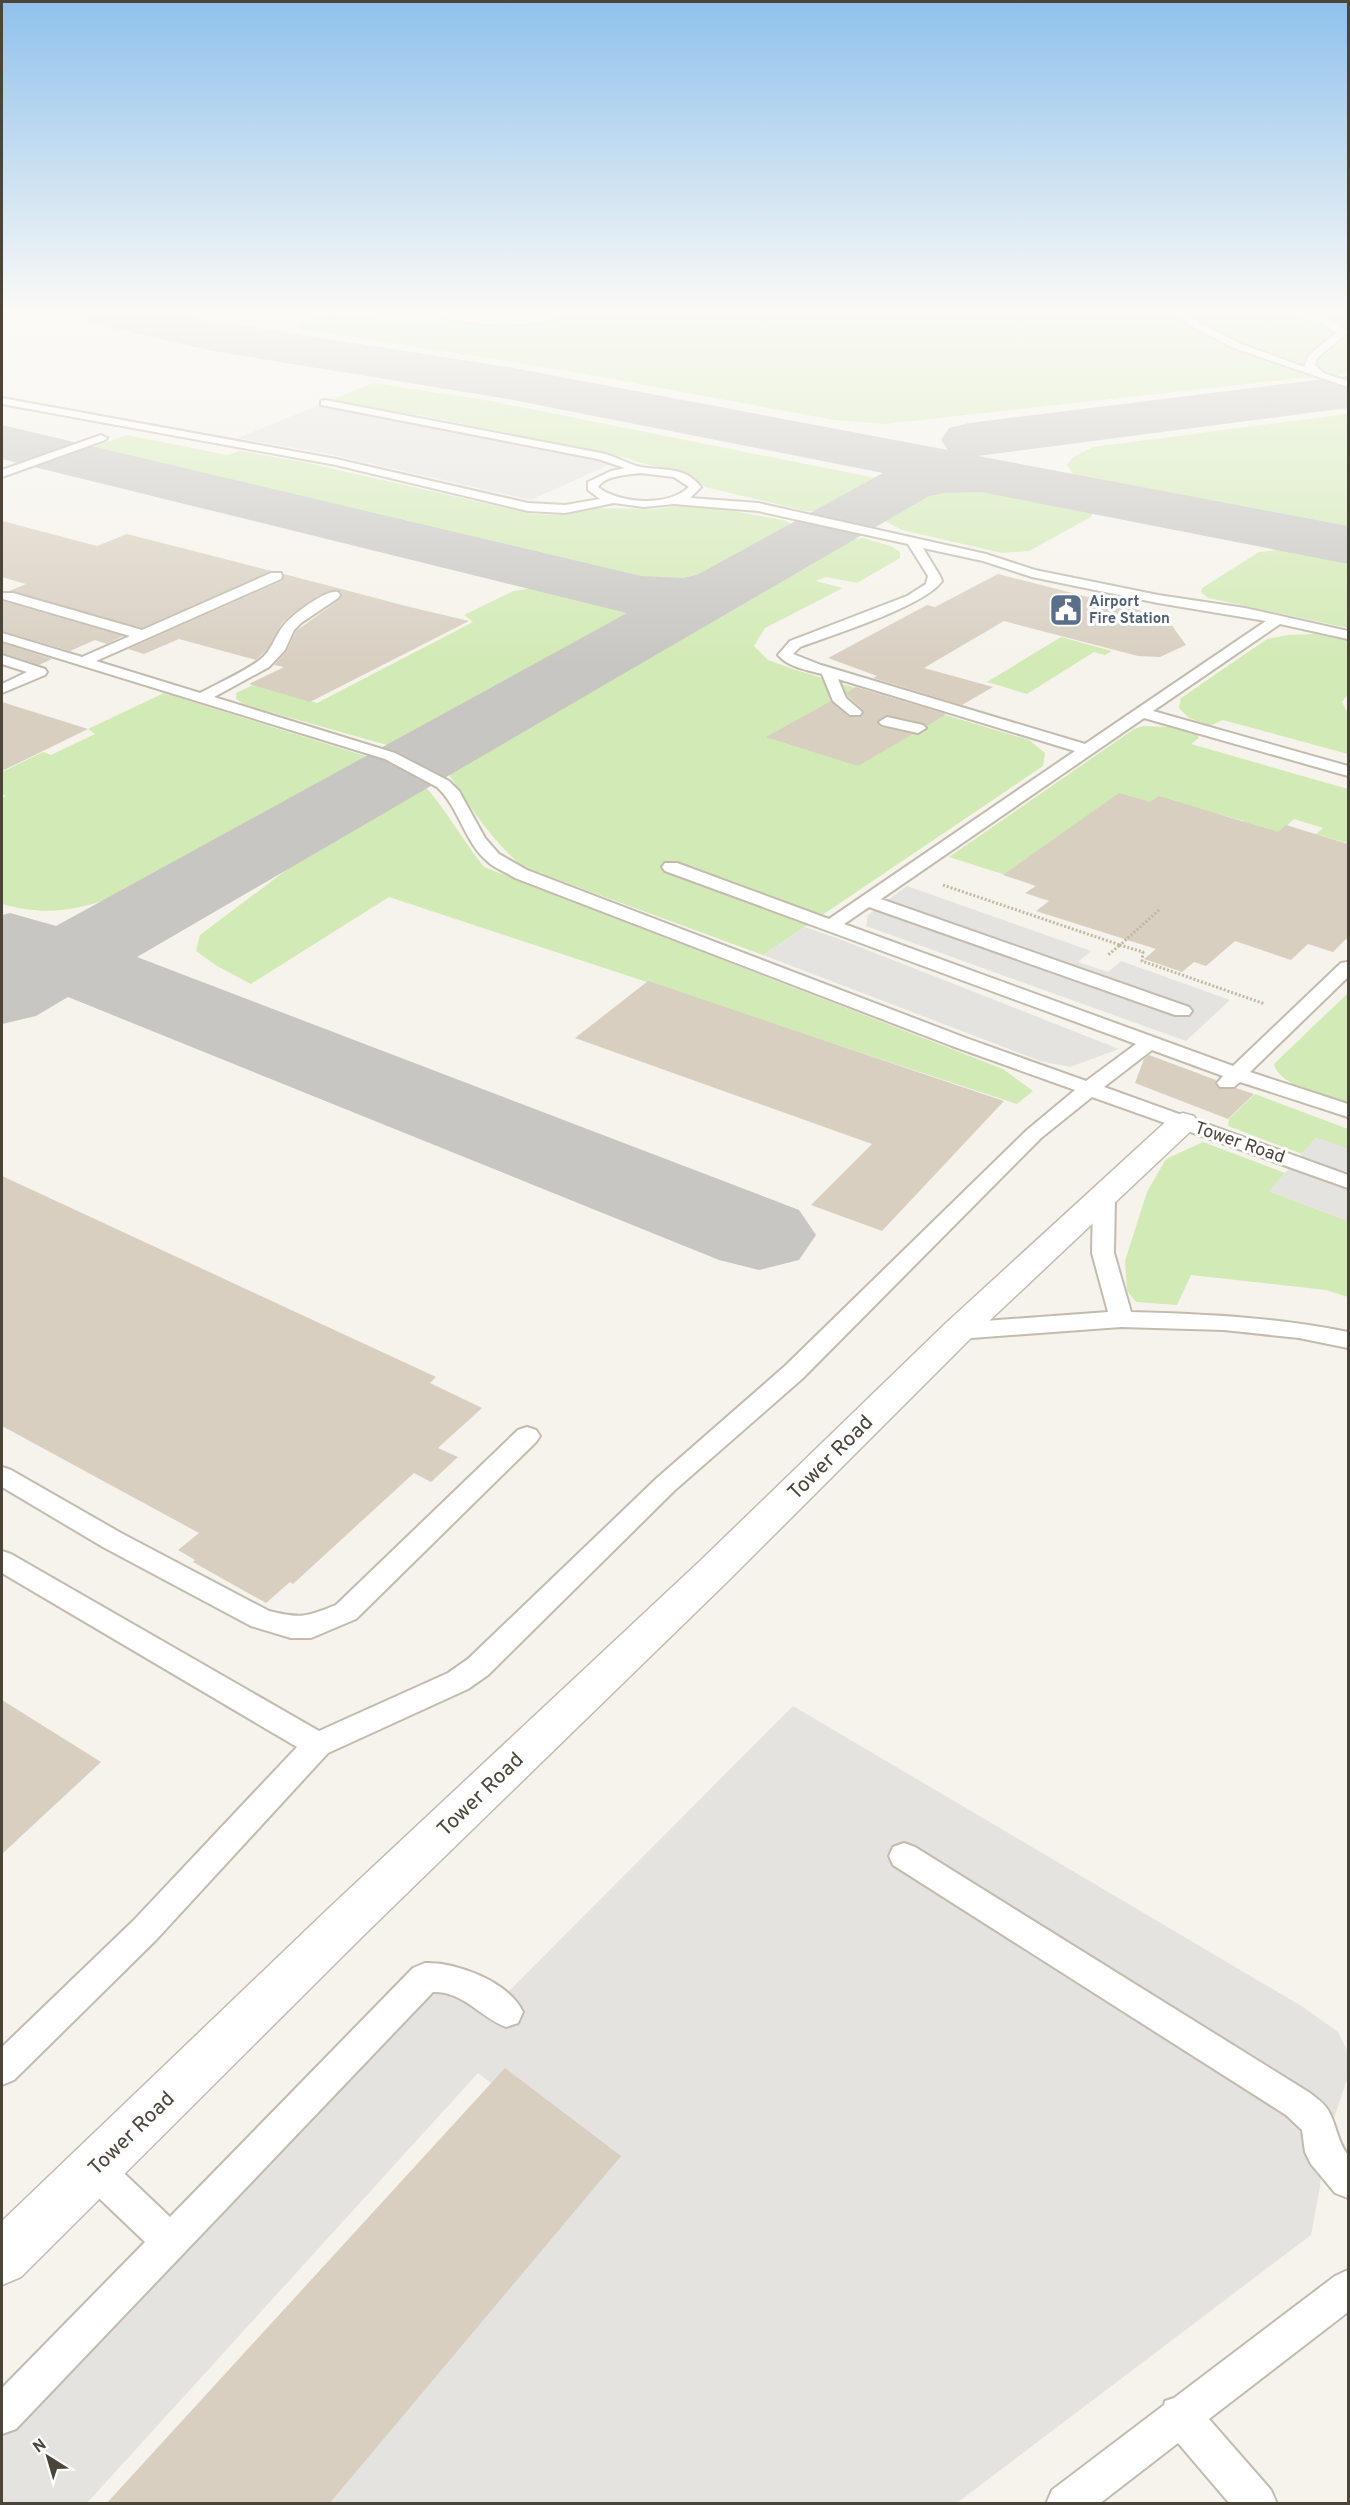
<svg xmlns="http://www.w3.org/2000/svg" width="1350" height="2505" font-family="Overpass,sans-serif">
<style>
.green{fill:#d2eab5}
.parking{fill:#e5e3e0}
.lines{fill:none;stroke-linecap:round;stroke-linejoin:round}
.taxiway{fill:#c8c6c3;fill-rule:evenodd}
.building{fill:#d8cfc1}
.service-casing{stroke:#c2bbae;stroke-width:4}
.minor-casing{stroke:#c2bbae;stroke-width:3}
.path{stroke:#c4b79f;stroke-width:3;stroke-dasharray:2 2;stroke-linecap:butt}
.service{fill:#fff;fill-rule:evenodd}
.minor{fill:#fff;fill-rule:evenodd}
.labels{text-anchor:middle;stroke-width:6;stroke-linejoin:round;paint-order:stroke}
.far-service-label{font-size:15px;font-weight:bold;fill:#4e5e75;stroke:#fff;text-anchor:start}
.street-label{font-size:18px;fill:#4b4439;stroke:#fff}
.near-street-label{font-size:21px;fill:#4b4439;stroke:#fff}
</style>
<rect width="100%" height="100%" fill="#f6f3ec"/>
<path class="green" d="M329,313L431,326L475,313H1348V373L885,424L834,420L569,371L301,329L300,325L305,320Z
M373,383L485,400L881,479L819,511H806L705,487C684,464 654,470 627,458L424,416L329,401Z
M1348,414V530L1099,483L1074,475L1067,465L1073,457L1093,447Z
M127,435L227,455L240,451L303,462L532,514L553,515L594,508L657,509L693,504L784,520L793,525L682,585L667,586L93,452L96,446Z
M960,484L1074,506L1092,512L1091,517L1029,551L1002,553L902,530L881,519L886,513L938,487Z
M863,538L891,546L900,552V558L857,583L826,577L816,581L843,588L765,628L754,646L768,660L796,670L1029,740L1045,753L1043,766L763,955L523,867C490,839 469,805 446,770L844,541Z
M1278,550L1299,551L1348,561V628L1208,598L1201,592L1202,588L1259,552Z
M534,588L616,603L627,613L613,625L394,747L245,705L236,699V693L253,685L317,703L473,622L464,615L513,591Z
M1314,634L1348,640V694L1342,702L1348,714V754L1223,720L1210,726L1189,718L1179,708L1181,698L1267,639L1288,635Z
M1061,637L1112,651L1105,655L1094,652L1027,694L987,682Z
M164,693L372,758L124,893C80,910 48,917 2,904V798L6,796L2,794V772L43,752L51,755L95,734L88,729Z
M1143,726L1168,727L1197,735L1199,738L1191,744L1348,789V851L1341,849L1347,843L1316,834L1323,828L1294,819L1231,875L1244,821L1218,814L1210,821L1012,877L949,857L1134,729Z
M421,782C445,807 462,840 484,867L1003,1069L1033,1091L1017,1104L389,897L251,984L217,966L196,951L200,935L309,853Z
M1348,993V1104C1329,1097 1278,1086 1274,1064Z
M1255,1094L1348,1129V1149L1316,1138L1302,1154L1228,1126L1229,1119Z
M1203,1142L1285,1173L1269,1191L1348,1221V1297L1326,1290L1191,1275L1177,1305L1136,1302L1127,1291L1125,1261L1147,1192L1166,1159Z"/>
<path class="parking" d="M365,313H475L431,326L354,316Z
M320,405L413,421L611,464L531,500L329,454L237,438Z
M907,886L1091,951L1078,962L1108,972L1121,961L1230,1000L1186,1041L866,926L868,915Z
M805,927L842,940L1119,1049L1070,1067L1040,1061L763,955Z
M1316,1138L1348,1149V1221L1269,1191Z
M793,1706L1303,2007L1338,2032L1348,2052V2076L1323,2152L1320,2187L1311,2235L957,2503H292L588,2159L478,2073L87,2503H2V2431L435,1984L489,2011Z"/>
<g class="lines">
<path class="taxiway" d="M83,313H175L213,321L508,367L948,450L941,440L949,428L969,423L1348,376V408L978,456L1348,526V564L981,492L944,493L929,496L137,957L799,1210L816,1235L799,1260L759,1270L719,1260L68,997L36,1016L2,1024V915L10,913L56,926L627,613L2,459V425L641,576L683,578L697,575L883,473L508,399L213,351L90,323Z"/>
</g>
<path class="building" d="M2,521L97,546L127,534L272,571L142,628L9,591L26,584L2,577Z
M284,574L410,607L469,621L310,702L249,684L284,667L274,665L287,651L296,631L339,600L342,594L338,590L317,596L293,613L282,623L268,648L256,660L179,639L144,654L128,649L282,581Z
M998,574L1158,615L1153,618L1170,623L1186,645L1160,657L1138,656L1004,621L924,668L993,687L962,705L873,678L877,676L828,658L927,605L935,607Z
M2,600V601L123,636L107,644L95,640L70,651L2,631Z
M2,643L52,659L39,665L2,653Z
M856,687L946,714L927,726L923,723L886,715L877,722L880,727L913,734L858,766L766,737L831,701L849,717L862,716L863,710L846,693Z
M2,702L88,729L2,771Z
M1119,793L1150,802L1159,796L1278,832L1286,825L1348,844V937L1333,952L1308,944L1291,960L1235,941L1206,966L1194,962L1182,972L1144,959L1156,949L1036,911L1049,901L1025,893L1036,886L1003,875Z
M648,981L1004,1101L882,1231L811,1205L872,1144L575,1038Z
M1149,1055L1216,1080L1215,1084L1220,1089L1236,1088L1254,1094L1228,1119L1135,1083L1144,1059Z
M2,1176L436,1377L430,1383L482,1408L438,1448L458,1457L431,1482L414,1473L293,1584L290,1582L266,1603L193,1562L195,1560L178,1550L199,1533L2,1426Z
M2,1700L101,1762L2,1854Z
M505,2068L621,2156L329,2504H106Z"/>
<g class="lines">
<defs>
<path id="service" d="M438,313L518,319L568,313C545,329 461,328 438,313Z
M1175,313H1186L1200,323L1241,344L1307,368L1305,365L1309,355L1336,333L1320,322L1281,313C1305,313 1330,313 1347,333L1317,358L1315,365L1323,373L1348,381V387L1234,348L1193,327Z
M2,398L336,459L528,503L565,505L600,499L588,490V482L611,471L625,468L598,459L321,405V401L325,400L601,453C615,456 627,464 641,467C664,471 685,466 701,487L690,498L758,503L986,554L1035,570L1158,595L1245,608L1348,631V639L1280,624L1153,711L1348,766V776L1144,718L881,899L1189,1007L1192,1011L1189,1015H1175L869,907L844,924L1233,1066L1341,963L1348,962V977L1250,1072L1348,1104V1117L1240,1082L1234,1087H1220L1217,1083L1223,1076L1152,1050L1104,1087L1348,1175V1188L1092,1097L1041,1138L803,1378L675,1490L488,1675L468,1689L328,1753L156,1940L14,2080L2,2085V2047L134,1920L297,1747L2,1573V1551L11,1554L319,1731L448,1673L468,1659L657,1478L785,1366L1027,1130L1075,1090L952,1046L515,878C506,872 494,868 487,861C464,841 459,807 437,787L385,759L2,641V633L82,657L130,636L3,599L2,596L3,593H13L142,630L271,573H281L282,576L281,579L96,661L200,693C219,683 239,674 257,662C272,652 274,637 284,625C292,615 326,589 338,592L340,595L338,598L301,623L294,630L285,650L269,667L214,697L395,753L449,781L459,791L485,838L499,854L527,870L966,1038L1086,1081L1136,1044L665,871L662,867L665,863H677L829,919L1075,751L838,679L846,698L862,712L860,715H850L833,701L822,674C807,670 788,667 778,655L790,641L907,596L926,584L928,576L908,544L758,511L674,504L644,507L614,503L565,513L528,511L336,465L2,404ZM640,473L674,477L689,487C669,507 619,504 598,487C606,475 627,475 640,473ZM923,548L983,561L1032,577L1158,603L1266,621L1085,744L821,665L793,654L800,647C832,635 925,606 942,581L940,576Z
M101,435L107,438L105,440L2,477V470Z
M2,655L45,669L47,672L45,675L2,693V684L27,672L2,664Z
M887,717L923,725L926,728L918,733L882,725L879,722Z
M1104,1191L1112,1193L1115,1198L1114,1253L1131,1312C1204,1314 1276,1317 1348,1332V1348L1299,1338L1224,1330L1121,1327L958,1339L950,1336L946,1331L950,1326L958,1323L1108,1312L1092,1253L1093,1198L1096,1193Z
M527,1427L536,1430L540,1436L536,1442L356,1619L311,1638H291L251,1626L103,1547L2,1487V1467L11,1470L121,1533L269,1611C301,1619 306,1617 336,1605L518,1430Z
M904,1843L915,1847L1310,2093C1316,2098 1324,2103 1328,2110C1337,2125 1337,2142 1348,2155V2198L1335,2193L1311,2164L1305,2152L1302,2130L1286,2115L893,1865L889,1856L893,1847Z
M425,1963C457,1962 509,1982 523,2012L518,2023L506,2027C480,2017 463,1991 433,1992L16,2429L2,2434V2388L145,2242L81,2181L76,2169L81,2157L94,2152L107,2157L170,2217L413,1968Z
M1348,2270V2312L1209,2419L1271,2490L1277,2504H1230L1178,2443L1099,2504H1046L1052,2490L1164,2405L1165,2401L1174,2398L1335,2276Z"/>
<path id="minor" d="M1183,1113L1194,1116L1198,1122L1194,1128L970,1339L729,1580L364,1935L21,2277L2,2285V2221L330,1907L701,1560L946,1323L1172,1116Z"/>
</defs>
<use href="#service" class="service-casing"/>
<use href="#minor" class="minor-casing"/>
<path class="path" d="M943,885L1120,945L1108,955
M1159,910L1120,945L1143,952L1142,961L1265,1004"/>
<use href="#service" class="service"/>
<use href="#minor" class="minor"/>
</g>
<linearGradient id="sky" x2="0" y2="1"><stop stop-color="#8fc1ec"/><stop offset="0.47" stop-color="#fbfaf6"/><stop offset="1" stop-color="#fbfaf6" stop-opacity="0"/></linearGradient>
<rect width="1350" height="664" fill="url(#sky)"/>
<defs>
<symbol id="civic-square" viewBox="-11 -11 22 22"><rect x="-9" y="-9" width="18" height="18" rx="4" fill="#5c6f8a" stroke="#fff"/><path d="M-.6-6.5H3V-4.5H.6V-3L4-1V1h2V6H-6V1h2V-1L-.6-3ZM-1.2 2.5V6h2.4V2.5Z" fill="#fff"/></symbol>
</defs>
<g fill-rule="evenodd">
<use href="#civic-square" x="1047" y="591" width="38" height="38"/>
</g>
<g class="labels">
<g class="far-service-label">
<text x="1089" y="606">Airport<tspan x="1089" dy="17">Fire Station</tspan></text>
</g>
<g class="street-label">
<text transform="translate(1240 1142) rotate(19)" y="6">Tower Road</text>
</g>
<g class="near-street-label">
<text transform="translate(830 1457) rotate(-45)" y="7">Tower Road</text>
<text transform="translate(480 1794) rotate(-44)" y="7">Tower Road</text>
<text transform="translate(131 2133) rotate(-44)" y="7">Tower Road</text>
</g>
</g>
<rect width="1350" height="2505" fill="none" stroke="#4b4439" stroke-width="6"/>
<g transform="translate(48 2457) rotate(323)" stroke="#ffffff" stroke-width="4.5" paint-order="stroke">
<path d="M0-4.5L10 22L0 15L-10 22Z" fill="#4b4439"/>
<text y="-9" font-size="16" font-weight="bold" text-anchor="middle" fill="#4b4439">N</text>
</g>
</svg>
